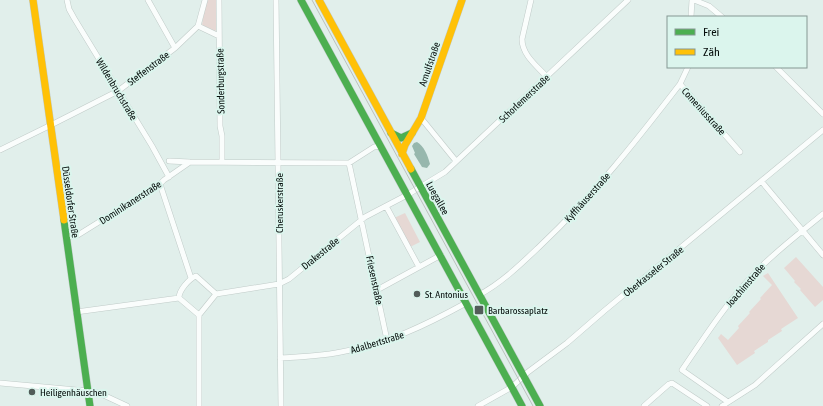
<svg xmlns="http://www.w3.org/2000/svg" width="823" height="406" font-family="'Asap Condensed',sans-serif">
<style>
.green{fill:#e6d8d4}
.water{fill:#97b7ad}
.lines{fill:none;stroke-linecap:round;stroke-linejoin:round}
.street-casing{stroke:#c0cbc8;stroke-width:6}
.fast-casing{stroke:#c0cbc8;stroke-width:8}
.slow-casing{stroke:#c0cbc8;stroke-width:8}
.street{stroke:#fafdfc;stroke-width:5}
.fast{stroke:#4caf50;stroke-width:7}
.slow{stroke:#ffc107;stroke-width:7}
.tram{stroke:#bcbfbe;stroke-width:1}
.poi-dot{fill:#525c59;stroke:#dbf5ed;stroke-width:1.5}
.labels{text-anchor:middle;stroke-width:4;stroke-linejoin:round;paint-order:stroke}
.street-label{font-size:10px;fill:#050d0b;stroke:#dbf5ed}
.poi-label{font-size:10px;fill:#050d0b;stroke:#dbf5ed;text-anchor:start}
</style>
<rect width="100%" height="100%" fill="#e1efeb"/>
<path class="green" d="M206,0H216V30L215,31L202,25Z
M405,213L420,242L410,247L394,218Z
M796,257L823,287V300L815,307L800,290L801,289L794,282L795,281L784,268Z
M768,273L798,318L781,329L782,331L768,340V342L754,351L755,353L737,365L718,338L721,334L728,340L739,328L738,326L750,313L749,312L761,299L760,298L772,285L763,276Z"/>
<path class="water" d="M417,142C424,146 428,156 430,164L427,168L422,167L414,154L415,153L412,146L414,143Z"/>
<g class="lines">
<defs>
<path id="street" d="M67,0L69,9L74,18L152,146L169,177
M148,0L175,48
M219,0L220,126L222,136V162
M276,0L281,406
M531,0L522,39C522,55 537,66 547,77
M694,0L709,6L722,17
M691,17L692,0
M198,26L205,0
M688,67L680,84L740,152
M776,67L823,114
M421,118L456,161
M0,150L51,125L118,91L175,48L198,26L219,36
M169,161L190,162
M349,163L387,340
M762,182L823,255
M160,184L191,278
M386,206L419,267
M66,237L78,235L160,184L164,180L190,162L349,163L374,147L381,146
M196,276L216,294L199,315L179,298C179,290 189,279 196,276Z
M377,290L441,255
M216,294L279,284L289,279L365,217L407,195L445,172L628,0
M479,295C503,282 522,263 541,245C593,196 636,141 680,84
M76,312L179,298
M199,315V406
M280,358C301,357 321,356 341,352C387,344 426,325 466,303
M0,383L88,391L99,393L127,406
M728,402L682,370C704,338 725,305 752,276C773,253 799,234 823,214
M478,406L512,387L528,372L567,343L604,311L823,130
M644,406L669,384L672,383L707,406
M722,406L755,385L823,324"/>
<path id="fast" d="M301,0L522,406
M391,133L401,138L412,133
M411,169L540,406
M64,220L90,406"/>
<path id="slow" d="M33,0L64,220
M319,0L411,169
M402,154L405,145L421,118L462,0"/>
</defs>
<use href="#street" class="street-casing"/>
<use href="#fast" class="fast-casing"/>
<use href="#slow" class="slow-casing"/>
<use href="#street" class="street"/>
<use href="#fast" class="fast"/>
<use href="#slow" class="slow"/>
<path class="tram" d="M312,0L533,406"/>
</g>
<g class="poi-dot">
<circle cx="417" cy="294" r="4"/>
<rect x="474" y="305" width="10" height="10" rx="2"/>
<circle cx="32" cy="392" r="4"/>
</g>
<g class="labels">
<g class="street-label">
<text transform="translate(429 64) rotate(-71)" y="4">Arnulfstraße</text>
<text transform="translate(148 68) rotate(-37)" y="4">Steffenstraße</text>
<text transform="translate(220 81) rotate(-91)" y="4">Sonderburgstraße</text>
<text transform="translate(117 89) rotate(59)" y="4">Wildenbruchstraße</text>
<text transform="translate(524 98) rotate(-43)" y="4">Schorlemerstraße</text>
<text transform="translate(704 111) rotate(48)" y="4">Comeniusstraße</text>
<text transform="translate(587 197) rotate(-48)" y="4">Kyffhäuserstraße</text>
<text transform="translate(438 198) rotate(61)" y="4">Luegallee</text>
<text transform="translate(71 202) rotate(82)" y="4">Düsseldorfer Straße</text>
<text transform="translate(130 202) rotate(-33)" y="4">Dominikanerstraße</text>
<text transform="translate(279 203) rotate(-90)" y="4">Cheruskerstraße</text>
<text transform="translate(320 253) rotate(-39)" y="4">Drakestraße</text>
<text transform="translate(653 271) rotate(-39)" y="4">Oberkasseler Straße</text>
<text transform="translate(375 280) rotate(78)" y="4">Friesenstraße</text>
<text transform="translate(745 285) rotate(-49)" y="4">Joachimstraße</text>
<text transform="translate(377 342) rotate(-17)" y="4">Adalbertstraße</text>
</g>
<g class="poi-label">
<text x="425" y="298">St. Antonius</text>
<text x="488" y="314">Barbarossaplatz</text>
<text x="40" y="396">Heiligenhäuschen</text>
</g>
</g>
<rect x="667" y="16" width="140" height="52" fill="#dbf5ed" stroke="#859893"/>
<rect x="675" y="29" width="20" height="6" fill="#4caf50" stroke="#859893"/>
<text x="703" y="36" font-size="12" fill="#050d0b">Frei</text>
<rect x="675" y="49" width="20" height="6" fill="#ffc107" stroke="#859893"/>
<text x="703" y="56" font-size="12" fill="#050d0b">Zäh</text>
</svg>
